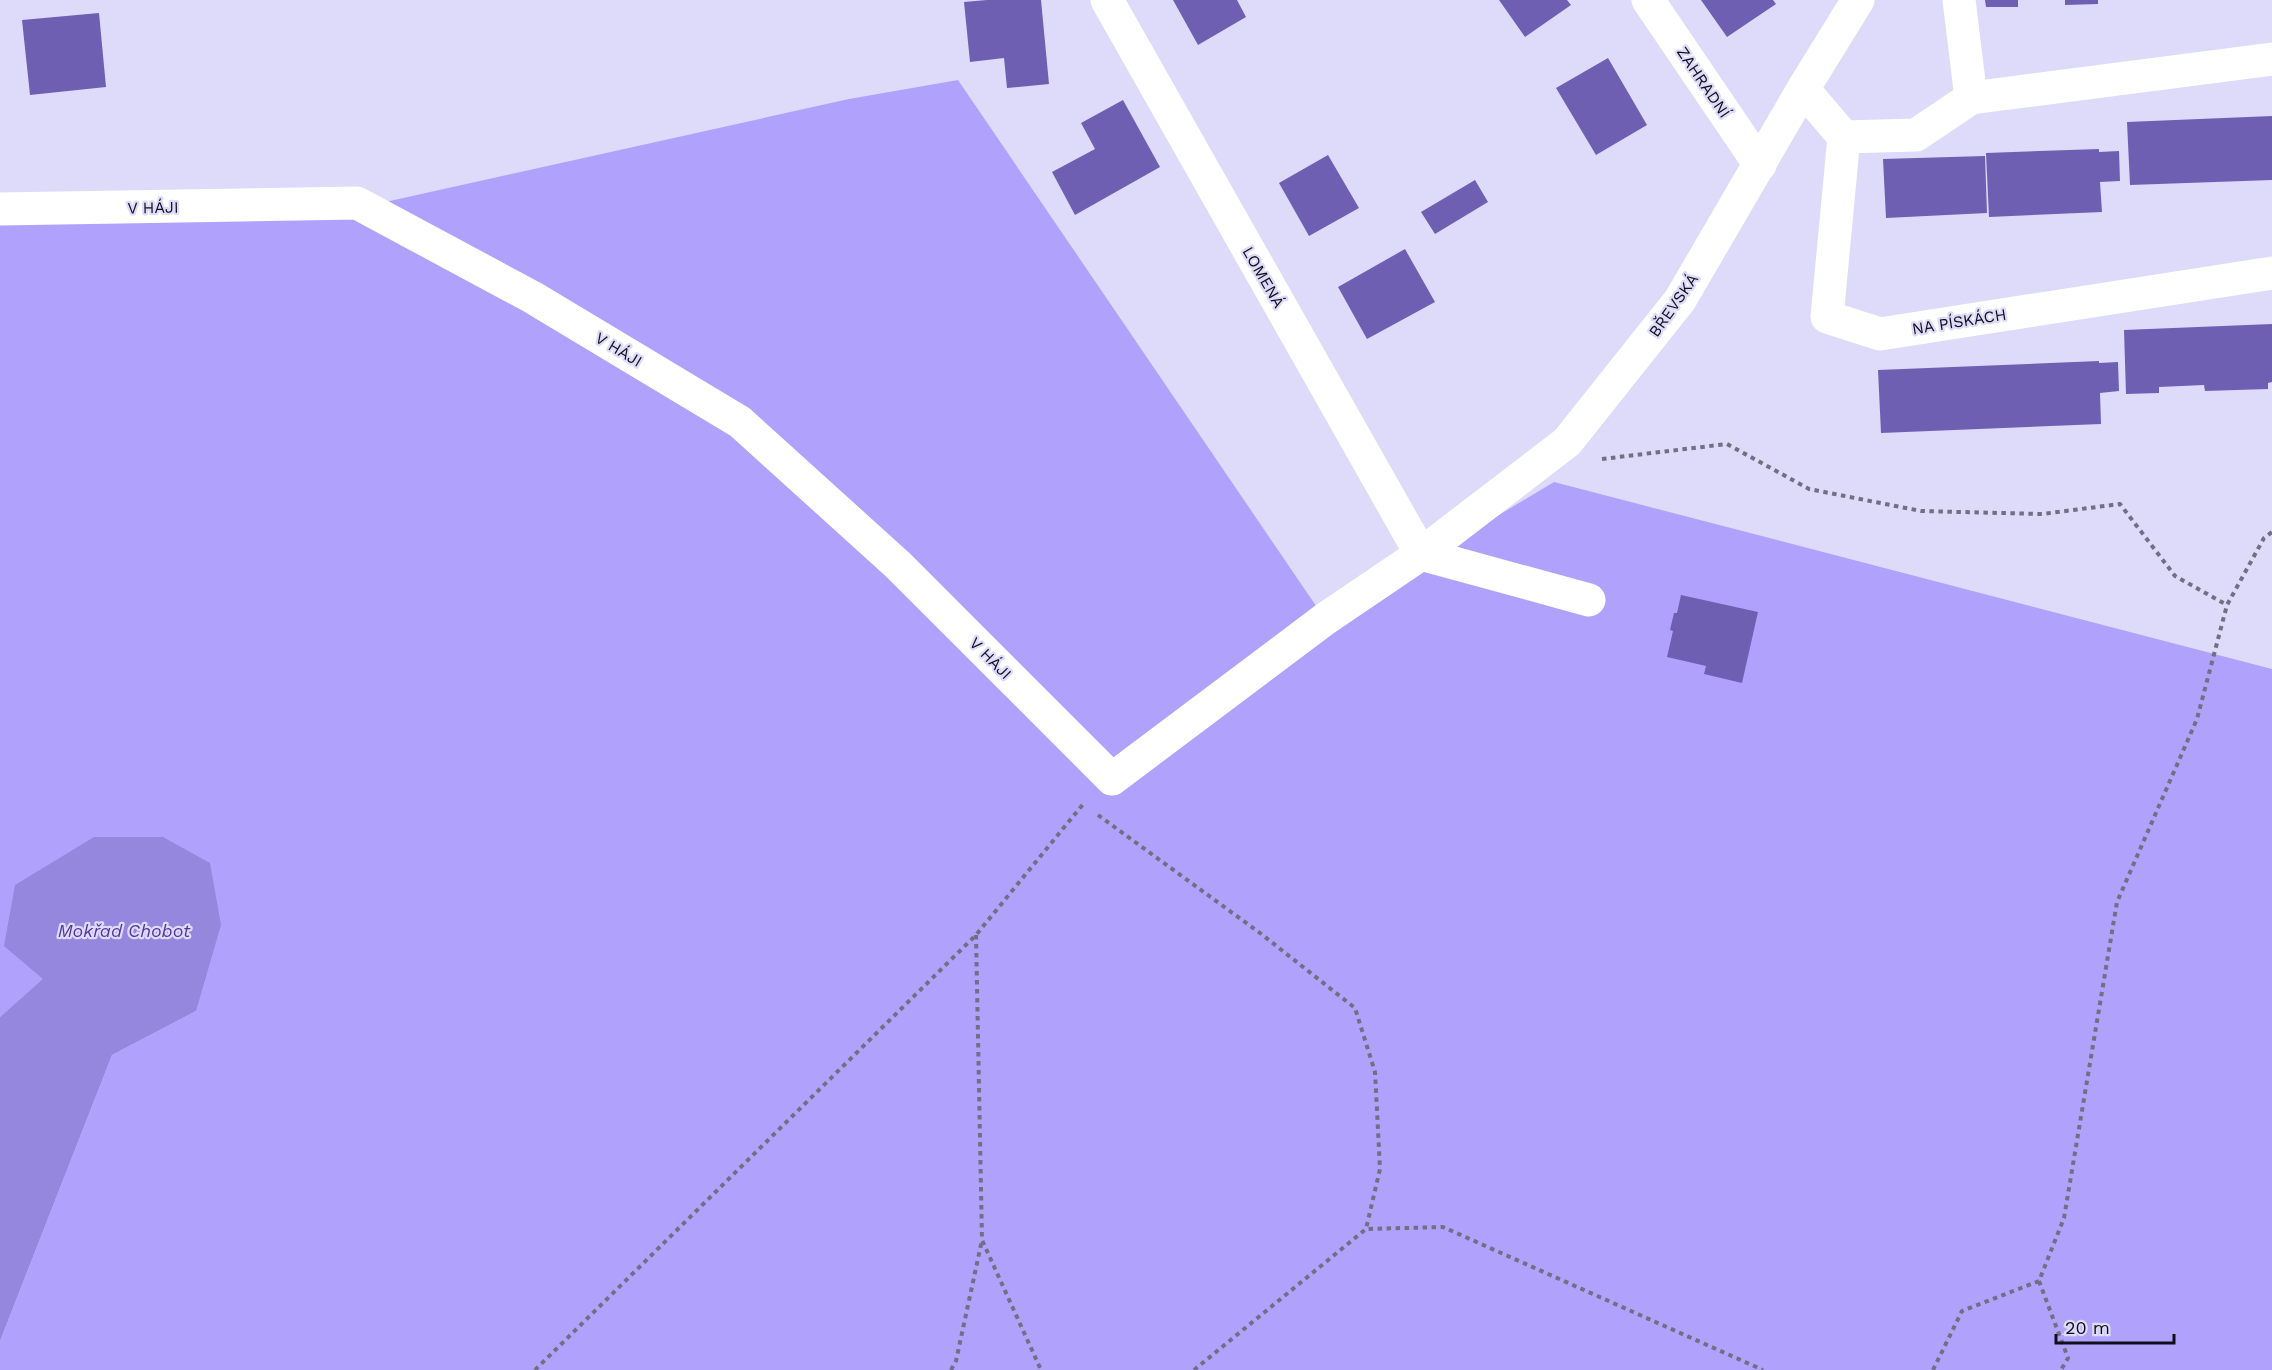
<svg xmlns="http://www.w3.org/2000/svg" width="2272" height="1370" font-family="'Work Sans',sans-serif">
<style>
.forest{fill:#b0a2fc}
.water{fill:#9586de}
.building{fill:#6f5fb3}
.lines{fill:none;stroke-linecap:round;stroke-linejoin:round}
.path{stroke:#716f83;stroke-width:4;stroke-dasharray:4.5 4.5;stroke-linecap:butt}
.minor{stroke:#fff;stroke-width:33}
.labels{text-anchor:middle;stroke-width:4.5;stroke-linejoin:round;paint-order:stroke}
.street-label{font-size:16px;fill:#100f19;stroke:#dedafa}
.water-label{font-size:18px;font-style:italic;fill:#51369d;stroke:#dedafa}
</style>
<rect width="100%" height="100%" fill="#dedafa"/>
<path class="forest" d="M958,80L1325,619L1554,482L2272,669V1370H0V1341L112,1055L196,1011L44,979L0,1017V215L354,209L849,99Z"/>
<path class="water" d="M94,837H163L210,863L221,925L196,1011L112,1055L0,1341V1017L43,979L4,946L15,885Z"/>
<path class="building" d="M987,0H1041L1049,84L1007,88L1004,58L970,62L964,2Z
M1173,0H1237L1246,17L1198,45Z
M1499,0H1567L1571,5L1525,37Z
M1701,0H1773L1776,4L1727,37Z
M1985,0H2018V7H1986Z
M2065,0H2098V4L2065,5Z
M99,13L106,87L30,95L22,20Z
M1608,58L1647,125L1596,155L1556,88Z
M1123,100L1160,167L1075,215L1052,172L1095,149L1081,123Z
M2272,116V180L2130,185L2127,122Z
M2099,149V152L2119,151L2120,181L2100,182L2102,212L1989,217L1986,153Z
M1328,155L1359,208L1309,236L1279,183Z
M1985,156L1987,213L1886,218L1883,159Z
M1475,180L1488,202L1435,234L1421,212Z
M1405,249L1435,302L1367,339L1338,287Z
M2272,324V382L2268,383V389L2205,391L2204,385L2159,387V393L2126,394L2124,330Z
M2099,361V363L2118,362L2119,391L2100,393L2101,424L1881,433L1878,370Z
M1681,595L1758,612L1742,683L1704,674L1706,666L1667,657L1673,631L1670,630L1674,613H1677Z"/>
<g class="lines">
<path class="path" d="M1602,459L1727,444L1809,489L1921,511L2042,514L2120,504L2175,576L2227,605
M1098,815L1260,933L1355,1008L1375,1072L1380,1169L1366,1229
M976,935L982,1240L1041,1370
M2039,1281L2068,1358L2061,1370
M535,1370L976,935L1084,803
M951,1370L956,1361L982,1240
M1194,1370L1366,1229L1443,1227L1763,1370
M1933,1370L1962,1311L2039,1281L2064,1218L2117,902L2197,719L2227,605L2264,538L2272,532"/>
<path class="minor" d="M1107,0L1421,554
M1648,0L1760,165
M1959,0L1971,98
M1803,89L1844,137L1916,135L1971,98L2272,59
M1844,137L1827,317L1880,334L2272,273
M0,209L357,203L532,297L740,422L898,565L1112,779L1325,619L1421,554L1567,442L1680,300L1803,89L1858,0
M1421,554L1589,600"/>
</g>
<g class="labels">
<g class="street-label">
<text transform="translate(1704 82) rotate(56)" y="6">ZAHRADNÍ</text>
<text transform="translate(153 207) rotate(-1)" y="6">V HÁJI</text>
<text transform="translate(1264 277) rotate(60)" y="6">LOMENÁ</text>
<text transform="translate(1673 305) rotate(-55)" y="6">BŘEVSKÁ</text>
<text transform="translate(1959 321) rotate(-9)" y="6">NA PÍSKÁCH</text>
<text transform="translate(619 349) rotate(31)" y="6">V HÁJI</text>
<text transform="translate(991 658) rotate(45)" y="6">V HÁJI</text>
</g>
<g class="water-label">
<text x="124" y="937">Mokřad Chobot</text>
</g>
</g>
<path d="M2056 1334v9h118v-9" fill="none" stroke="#100f19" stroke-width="3"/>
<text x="2065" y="1334" font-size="18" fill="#100f19" stroke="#dedafa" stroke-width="4.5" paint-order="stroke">20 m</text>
</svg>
